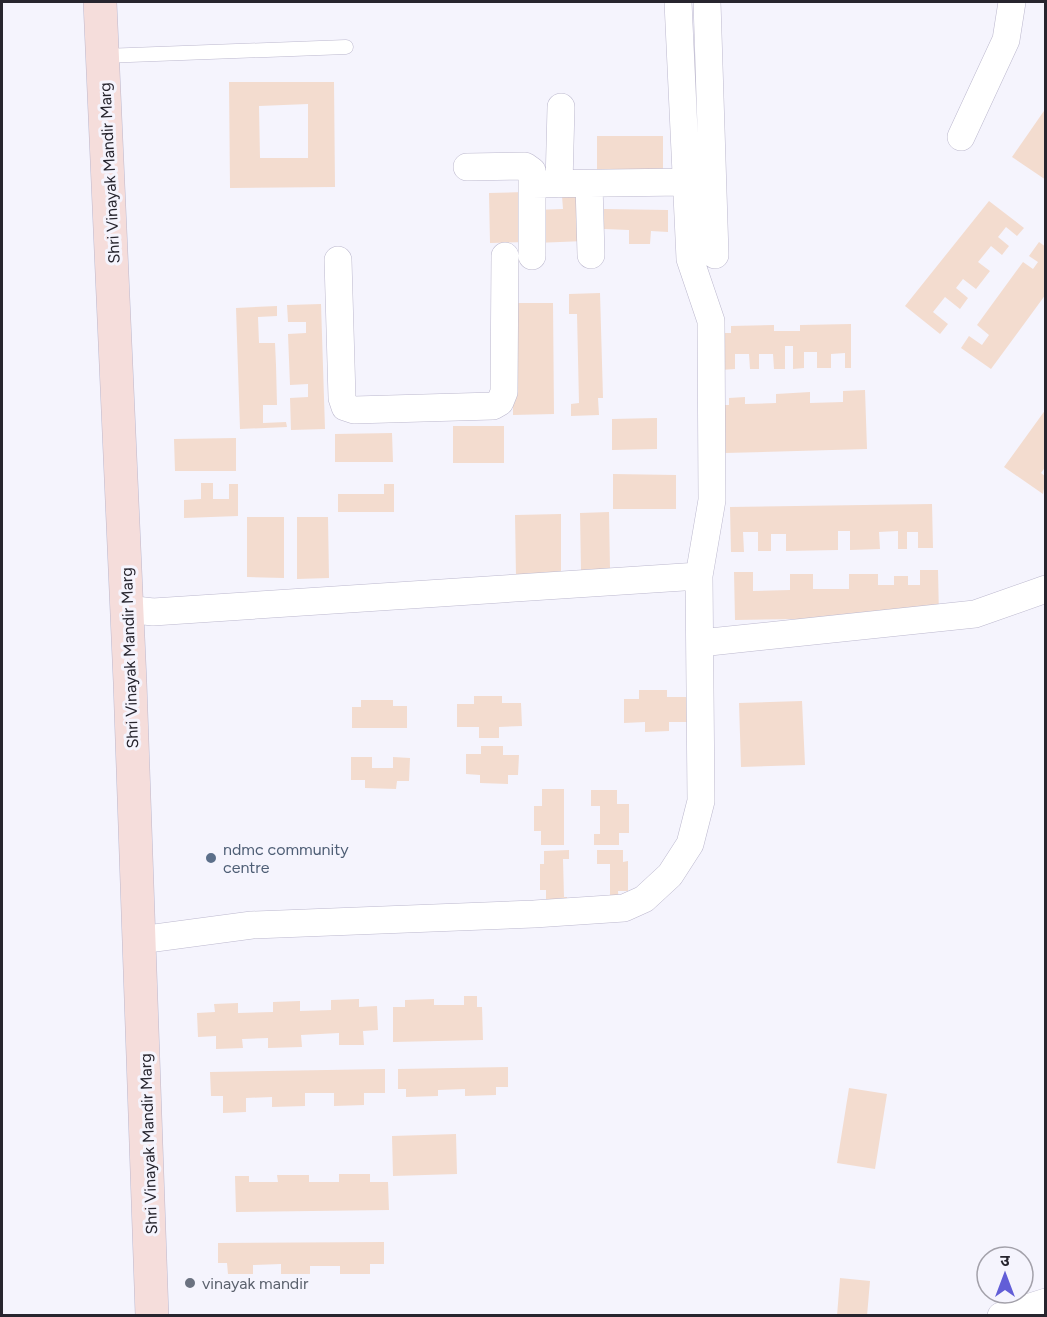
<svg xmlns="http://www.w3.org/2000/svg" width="1047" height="1317" font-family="Figtree,'Noto Sans Devanagari',sans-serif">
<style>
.building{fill:#f3dccf;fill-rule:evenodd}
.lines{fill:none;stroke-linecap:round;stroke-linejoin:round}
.lane-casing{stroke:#bcb8ce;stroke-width:15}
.street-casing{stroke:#bcb8ce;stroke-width:28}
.secondary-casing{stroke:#bcb8ce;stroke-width:34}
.lane{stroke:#fff;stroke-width:14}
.street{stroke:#fff;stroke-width:27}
.secondary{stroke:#f5dddb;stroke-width:33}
.service-dot{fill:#5c6f8a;stroke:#f5f4fd;stroke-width:2}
.worship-dot{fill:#6b7280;stroke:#f5f4fd;stroke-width:2}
.labels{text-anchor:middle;stroke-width:6;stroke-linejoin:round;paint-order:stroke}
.street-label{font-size:16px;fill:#27252e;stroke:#f5f4fd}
.service-label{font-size:16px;fill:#4e5e75;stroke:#f5f4fd;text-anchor:start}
.worship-label{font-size:16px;fill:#5b616d;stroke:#f5f4fd;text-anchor:start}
</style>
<rect width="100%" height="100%" fill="#f5f4fd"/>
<path class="building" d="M229,82H334L335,187L230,188ZM308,104V158H260L259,106Z
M1046,108V180L1012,157Z
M597,136H663V175L597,176Z
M525,192L526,242L490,243L489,193Z
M583,195L585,241L535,243L534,210L563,209L562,196Z
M989,201L1024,228L1017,236L1006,227L998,237L1009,246L1002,255L991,246L978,262L990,271L976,289L963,279L956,288L968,298L960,309L945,297L933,312L948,324L940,334L905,306Z
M604,209L668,210V232L651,231L650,244H629V230L604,229Z
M1039,242L1046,247V294L991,369L961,348L969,336L982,345L989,335L977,325L1023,262L1033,269L1038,262L1029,256Z
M600,293L603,398H598L599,415L571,416V404L579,403L577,314H569V294Z
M512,303H553L554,414L513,415Z
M321,304L325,429L291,430L290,398L308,397V384L290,385L288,334L306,333V322H288L287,305Z
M277,306V316L258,317L259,343H275L276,365L277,405H263V423L286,422L287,427L240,429L236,308Z
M851,324V368H845V353L831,354V368H817V352H804V368L793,369V346H785V369H774L773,354H759V369H750L749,354H735V369L720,370V333H731V326L774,325V331H800V325Z
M865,390L867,449L725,453L724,405H729V398L745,397V404L776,403V394L810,392V403L843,402V391Z
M1046,409V466L1041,473L1046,477L1043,494L1004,467Z
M657,418V449L612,450V419Z
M453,426H504V463H453Z
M392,433L393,462H335V434Z
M236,438V471H175L174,439Z
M613,474L676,475V509H613Z
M201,483H213V499H229V484H238V516L184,518V500L201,499Z
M384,484H394V512H338V494H384Z
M932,504L933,548H918V532H907V549H898V531L879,532L880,549L850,550V531H838V550L786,551V534H771V551H758V532H743L744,552H731L730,507Z
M609,512L610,569L581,570L580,513Z
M561,514V576L516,577L515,515Z
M247,517H284V578L247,577Z
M297,517H328L329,578L297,579Z
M920,570H938L939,617L735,620L734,572H753V591L790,590V574H813V589H849V574H878V585H894V576H908V585H920Z
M639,690H667V697H687V722H669V731L645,732V722L624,723V699H639Z
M474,696H502V703H521L522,726L499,727V738H479V727H457V704H474Z
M361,700H393V706H407V728H352V707H361Z
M802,701L805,765L741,767L739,703Z
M481,746H503V755H519L518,775H508V784L480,783V775L466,774V754H481Z
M351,757H372V768H393V757L410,758L409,781H397L396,789L365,788V780H351Z
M542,789H564V845H541V831H534V806H542Z
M591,790H617V804H629V833H619V845H594V834H600V806H591Z
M569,850V859H563L564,897H567V905H546V890H540V864H544V851Z
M597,850H623V862L628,861V891H618L619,906L610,898V864H597Z
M464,996H477V1007H482L483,1040L393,1042V1007H405V1000L434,999V1005H464Z
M359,999V1007L377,1006L378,1030L363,1031L364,1045H339V1033L301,1035L302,1047L268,1048V1038L242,1039L243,1048L216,1049V1036L198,1037L197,1013L215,1012L214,1004L238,1003V1013L273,1012V1002L300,1001V1011L331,1010V1000Z
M508,1067V1087H496V1095L465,1096V1089L438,1090V1096L406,1097V1089H398V1069Z
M385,1069V1093H364V1105L334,1106V1093H305V1106L272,1107V1097L246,1098V1112L223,1113V1096H211L210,1072Z
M849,1088L887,1094L875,1169L837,1163Z
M456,1134L457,1174L393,1176L392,1136Z
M339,1174H370V1182H388L389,1210L236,1212L235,1176H249V1182H278L277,1175H309V1182H339Z
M384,1242V1264H370V1274H340V1266H310V1274H281V1264L253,1265V1274H228L227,1263H218V1243Z
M840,1278L870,1281L867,1316H837Z"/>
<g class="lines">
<defs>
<path id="lane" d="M103,56L346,47"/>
<path id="street" d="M707,2L715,255
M961,137L1006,40L1012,2
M467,167L525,166L532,171V184L685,182
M532,184V256
M559,184L561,107
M589,184L591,255
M338,260L342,398L345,407L354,410L493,406L500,402L504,392L505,256
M127,609L153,612L699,576
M700,643L975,614L1046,589
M140,940L252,925L534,914L624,908L644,899L670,875L690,844L701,801L699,576L712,500L711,321L690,259L678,2
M1001,1316L1046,1302"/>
<path id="secondary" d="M100,2L130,682L152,1316"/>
</defs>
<use href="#lane" class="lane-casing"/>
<use href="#street" class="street-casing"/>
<use href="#secondary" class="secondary-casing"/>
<use href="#lane" class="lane"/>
<use href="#street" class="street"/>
<use href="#secondary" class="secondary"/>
</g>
<circle class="service-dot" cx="211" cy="858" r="6"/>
<circle class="worship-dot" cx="190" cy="1283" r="6"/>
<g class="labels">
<g class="street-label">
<text transform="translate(109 173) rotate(-93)" y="6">Shri Vinayak Mandir Marg</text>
<text transform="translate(129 658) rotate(-92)" y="6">Shri Vinayak Mandir Marg</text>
<text transform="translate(148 1144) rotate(-92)" y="6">Shri Vinayak Mandir Marg</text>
</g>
<g class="service-label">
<text x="223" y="855">ndmc community<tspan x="223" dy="18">centre</tspan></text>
</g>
<g class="worship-label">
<text x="202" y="1289">vinayak mandir</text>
</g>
</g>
<rect width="1047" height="1317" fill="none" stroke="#27252e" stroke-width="6"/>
<g transform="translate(1005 1275)"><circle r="28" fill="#f5f4fd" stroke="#a3a1aa" stroke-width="1.5"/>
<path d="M0-4.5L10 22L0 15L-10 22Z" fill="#625ed7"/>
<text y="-9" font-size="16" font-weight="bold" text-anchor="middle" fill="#27252e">उ</text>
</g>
</svg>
